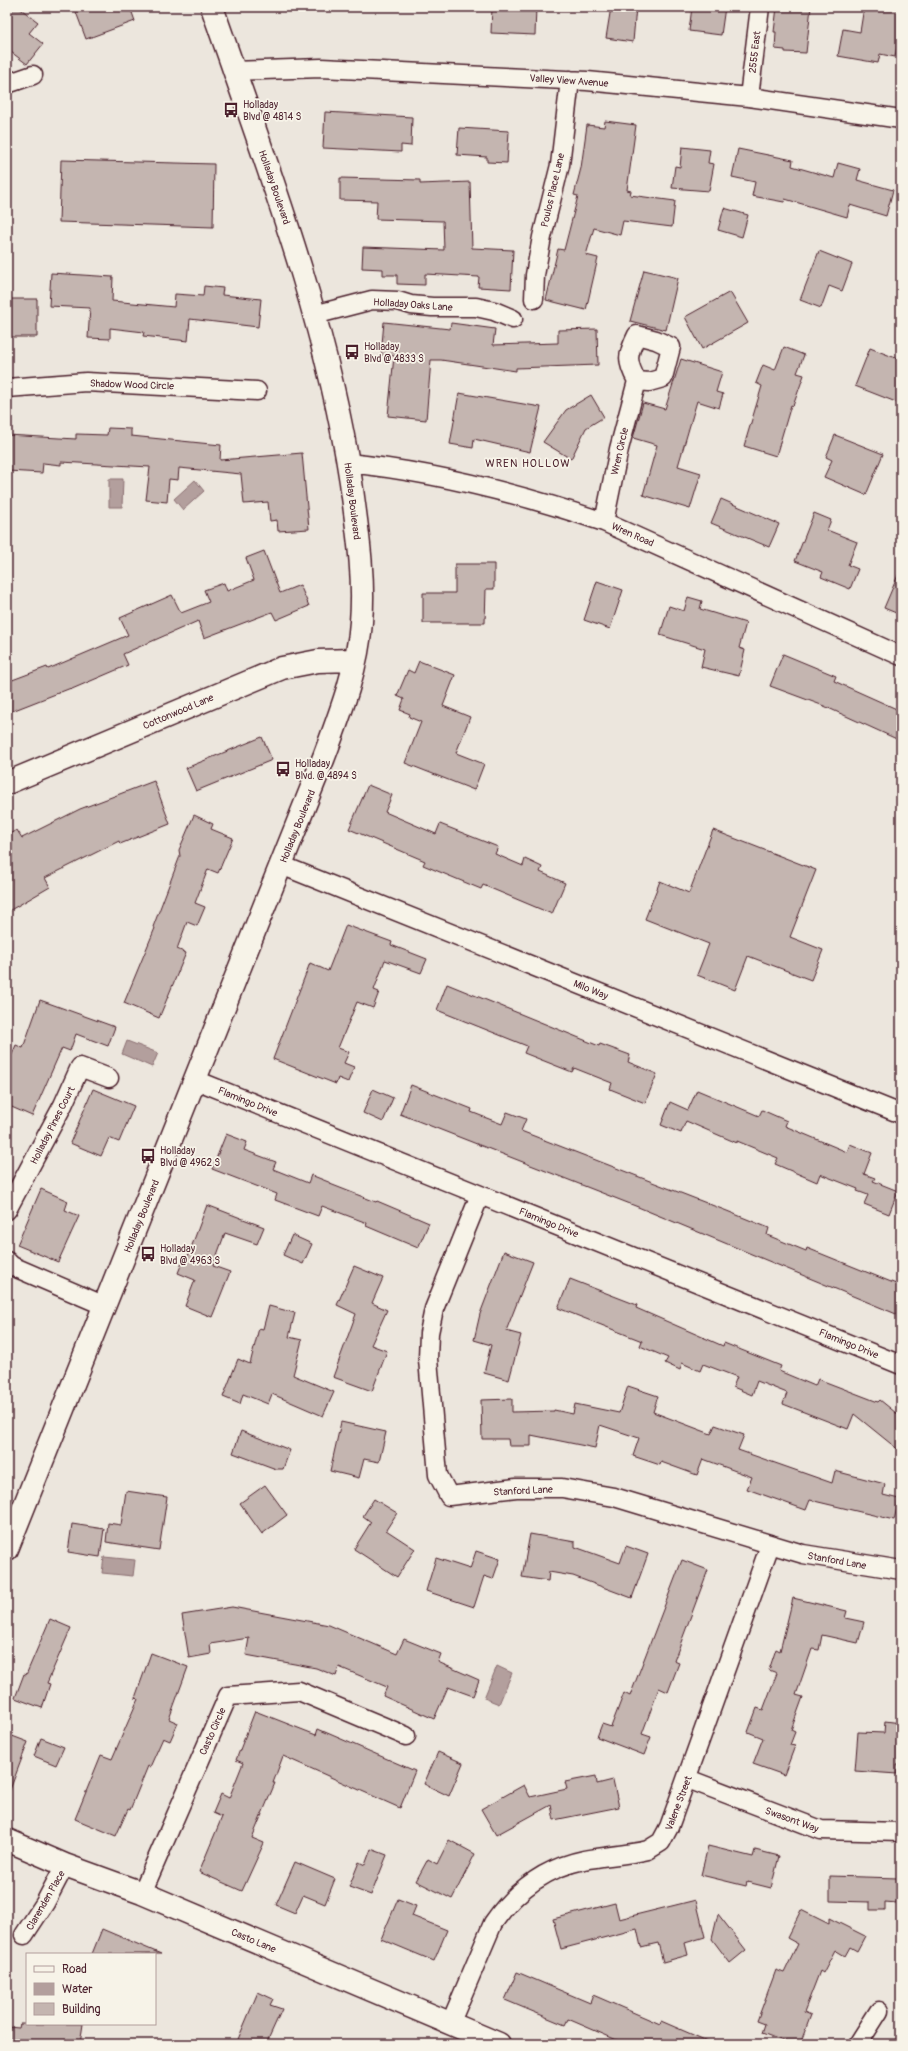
<svg xmlns="http://www.w3.org/2000/svg" width="908" height="2051" font-family="Pangolin,sans-serif">
<style>
.water{fill:#b39f9d;stroke:#896c6f}
.building{fill:#c4b5b0;stroke:#4a1f2b}
.lines{fill:none;stroke-linecap:round;stroke-linejoin:round}
.street-casing{stroke:#4a1f2b;stroke-width:21}
.secondary-casing{stroke:#4a1f2b;stroke-width:25}
.street{stroke:#f7f3e8;stroke-width:18}
.secondary{stroke:#f7f3e8;stroke-width:22}
.labels{text-anchor:middle;stroke-width:3.5;stroke-linejoin:round;paint-order:stroke}
.street-label{font-size:10px;fill:#4a1f2b;stroke:#f7f3e8}
.poi-label{font-size:10px;fill:#4a1f2b;stroke:#f7f3e8;text-anchor:start}
.neighbourhood-label{font-size:11px;letter-spacing:1px;fill:#4a1f2b;stroke:#f7f3e8}
</style>
<rect width="100%" height="100%" fill="#ece6dd"/>
<filter id="ink" filterUnits="userSpaceOnUse"><feTurbulence type="fractalNoise" baseFrequency=".025" numOctaves="2"/><feDisplacementMap in="SourceGraphic" scale="8" xChannelSelector="R" yChannelSelector="G"/><feConvolveMatrix kernelMatrix="1 2 1 2 8 2 1 2 1" color-interpolation-filters="sRGB"/></filter>
<g filter="url(#ink)">
<path class="water" d="M109,479H123L122,507H109Z
M195,480L204,491L183,510L174,499Z
M127,1041L158,1053L152,1067L122,1054Z
M104,1557L135,1560L133,1576L102,1573Z
M497,1666L512,1673L499,1704L484,1698Z"/>
<path class="building" d="M7,7H18L38,22L29,33L43,44L27,64L7,49Z
M89,7H130L135,21L86,39L76,12Z
M492,7H536L535,35L491,33Z
M611,7H636L633,42L606,38Z
M692,7H725L721,35L689,31Z
M777,7H811L806,53L785,52V50L775,49L776,32H774Z
M864,7H901V24L895,57L880,54L878,63L838,56L843,29L860,32Z
M325,112L412,117L411,146L401,145V152L323,148Z
M605,121L636,125L627,190L631,191L630,195L675,201L672,227L623,221L620,235L594,228L586,255L598,258L586,310L546,300L558,249L564,250L578,196L574,195L581,168L587,125L604,127Z
M459,128L509,131L507,163L487,162V157L457,155Z
M682,147L710,150L708,163L714,164L709,191L672,188L675,166L680,167Z
M738,149L793,160L792,166L834,178L838,163L860,169L857,180L893,190L886,216L850,205L847,217L785,199L784,202L752,196L755,182L732,177Z
M61,160L214,164L213,227L59,222Z
M340,178L420,180V184L470,182L472,248L513,250L511,289L478,287L479,277L425,274V285L397,284V275H383V269L362,268L363,247L444,250L443,221L376,219L377,201L340,200Z
M724,208L748,215L742,237L718,230Z
M819,251L852,264L842,291L829,286L821,308L800,300Z
M644,270L678,278L666,330L630,321Z
M51,273L113,277L112,301L174,307L175,294L203,296L204,286L223,288L222,295L261,299L258,327L190,319L188,341L143,336L144,332L110,328V339L88,338L90,308L49,306Z
M730,292L748,323L702,349L685,317Z
M7,299H37V337H10V329H7Z
M384,322L450,329L451,323L495,329L493,345L558,343V330L597,329L598,365L516,368V371L441,360H431L426,420L388,416L394,356L381,355Z
M784,347L804,355L797,373L804,375L793,406L791,405L776,456L744,446L762,386L756,383L763,365L775,370Z
M870,348L901,360V404L855,386Z
M681,359L722,372L716,392L723,394L719,408L697,401L678,466L701,473L690,509L643,495L657,445L633,438L643,403L665,409Z
M459,393L541,407L530,452L474,439L473,448L450,444Z
M591,395L604,417L586,428L571,459L543,442L566,410Z
M108,428L131,429V436L221,445L220,460L302,453L309,529L278,531L277,520L270,521L268,502L244,504L241,474L179,468L178,480L169,479L167,502L146,500L150,467L61,462V465L43,463L42,473L7,471V435L76,439V434L107,435Z
M835,435L883,454L866,495L824,477L832,460L826,457Z
M721,499L779,524L769,547L711,523Z
M814,513L831,520L827,530L857,542L848,565L858,569L850,589L821,577L823,572L795,561Z
M264,551L280,593L300,585L309,606L276,620L272,612L204,638L198,621L123,654L128,665L72,689L71,688L7,713V682L47,667L48,669L128,635L120,618L172,595L181,613L209,602L204,590L224,583L227,591L254,580L246,558Z
M455,564H494V589H486L485,623H423V593H455Z
M901,568V615L884,608Z
M597,581L623,590L610,629L584,620Z
M688,597L702,601L700,609L746,623L739,648L745,650L739,676L701,667L705,649L660,635L669,606L684,611Z
M783,654L836,676L834,681L901,711V741L824,706L770,686Z
M419,661L455,675L443,706L470,717L456,753L484,764L474,790L405,763L421,722L409,717L410,714L400,710L404,699L397,696L408,670L414,673Z
M262,737L272,760L196,791L186,768Z
M154,781L170,824L120,844L119,841L45,878L50,887L7,912V835L17,830L22,838L80,809Z
M368,785L392,795L385,812L436,834L440,824L498,847L495,854L523,866L525,859L542,867L540,872L565,883L552,914L483,885L481,889L423,865L425,861L349,829Z
M194,815L213,824L211,829L233,838L218,873L208,869L195,903L205,907L197,926L187,922L177,949L186,953L159,1018L124,1003L155,928L153,927L180,856L179,850Z
M713,830L816,870L790,937L823,950L811,980L748,956L735,990L697,975L709,944L645,919L660,881L689,893Z
M346,925L392,942L391,945L427,959L421,973L385,960L374,990L379,992L373,1008L357,1002L338,1048L349,1052L344,1063L354,1067L348,1082L338,1078L336,1084L273,1059L310,963L328,971Z
M447,984L599,1046L600,1044L630,1055L628,1062L657,1074L645,1103L610,1089L612,1083L574,1068L572,1072L524,1053L527,1046L437,1010Z
M40,1000L115,1027L108,1046L76,1034L70,1051L62,1048L32,1116L7,1105V1066L16,1045L23,1048Z
M411,1085L472,1109L471,1112L502,1124L507,1112L526,1119L521,1131L727,1211L769,1228L767,1235L806,1251L807,1248L901,1286V1316L638,1207L400,1114Z
M93,1089L134,1106L119,1142L109,1138L101,1156L70,1143Z
M373,1089L393,1098L383,1122L363,1113Z
M697,1090L759,1116L762,1110L787,1121L785,1126L847,1152L850,1144L872,1153L864,1174L875,1178L873,1181L898,1191L889,1214L864,1204L868,1195L857,1191L858,1189L820,1174L817,1182L775,1164L778,1158L737,1141V1143L686,1121L681,1133L661,1125L670,1102L688,1110Z
M226,1134L247,1142L244,1150L276,1162L273,1169L308,1183L311,1175L331,1183L330,1184L376,1202L377,1201L429,1223L418,1248L366,1226L367,1223L322,1206L318,1216L275,1200L277,1194L212,1169Z
M41,1189L68,1201L65,1210L79,1216L58,1262L17,1245Z
M207,1205L264,1227L257,1244L225,1233L213,1266L230,1272L212,1317L185,1306L195,1280L178,1273L185,1255L188,1256Z
M292,1235L312,1244L303,1264L283,1255Z
M504,1251L533,1262L506,1331L521,1335L509,1380L484,1373L491,1345L474,1340L480,1314Z
M354,1266L383,1278L372,1303L387,1310L371,1345L387,1351L372,1391L333,1377L356,1314L337,1305Z
M570,1279L637,1305L636,1308L723,1346L724,1343L781,1366L779,1371L815,1386L818,1379L878,1402L880,1400L901,1417V1452L854,1414L848,1429L783,1404L787,1393L757,1381L752,1395L733,1387L737,1377L703,1364L700,1371L682,1363L680,1370L665,1363L668,1358L640,1346L642,1341L558,1308Z
M269,1306L295,1313L289,1337L302,1340L293,1375L334,1392L323,1416L272,1394L268,1404L243,1394L240,1404L223,1397L238,1359L250,1364L259,1328L263,1329Z
M628,1386L658,1396L653,1412L711,1434L715,1425L744,1435L738,1450L832,1483L835,1471L885,1484L883,1495L899,1499L894,1520L810,1500L806,1510L747,1489L752,1477L703,1459L697,1475L661,1462L660,1465L633,1456L639,1438L600,1425L595,1448L531,1435V1446H509L508,1439H482L481,1400L512,1399V1412L554,1411V1410L573,1414L575,1404L619,1413Z
M341,1422L386,1432L379,1462L364,1459L359,1478L330,1471Z
M241,1431L290,1450L283,1469H276L233,1453Z
M265,1485L287,1515L262,1534L240,1503Z
M126,1491L167,1497L159,1550L106,1542L108,1523L121,1525Z
M374,1499L397,1513L386,1530L415,1549L397,1577L354,1549L371,1522L363,1516Z
M72,1524L104,1529L100,1557L68,1552Z
M530,1534L575,1542V1547L620,1563L626,1546L648,1554L632,1598L573,1576L549,1572L548,1581L522,1577Z
M476,1551L500,1559L493,1579L484,1576L474,1607L426,1591L436,1558L470,1569Z
M682,1560L708,1570L674,1661L679,1663L668,1692L659,1688L642,1734L651,1737L644,1755L597,1737L602,1724L611,1727L624,1693L630,1696Z
M793,1598L847,1611L845,1618L864,1622L858,1643L822,1635L819,1650L812,1649L796,1695L803,1697L791,1730L795,1732L790,1745L795,1746L784,1775L753,1764L763,1738L748,1732L757,1708L763,1710L777,1673L769,1670L776,1649L780,1651Z
M232,1607L329,1625L397,1654L404,1639L441,1654L438,1662L479,1680L473,1696L448,1687L434,1719L383,1696L387,1687L339,1667L336,1676L316,1668L246,1655L249,1638L210,1644L211,1654L189,1658L182,1615Z
M50,1619L71,1628L47,1683L50,1684L42,1708L15,1698L24,1674L26,1675Z
M151,1653L188,1667L169,1719L178,1723L170,1741L163,1738L150,1767L148,1766L130,1810L128,1809L116,1836L75,1819L101,1755L112,1759L138,1699L135,1698Z
M255,1711L316,1735L318,1729L415,1771L400,1808L283,1756L273,1783H275L252,1838L264,1843L242,1891L199,1872L222,1817L213,1813L221,1794L229,1798L243,1763L236,1760Z
M885,1721L901,1723V1765H897V1774L855,1771L858,1732L884,1733Z
M7,1734L28,1742L8,1795H7Z
M41,1738L64,1747L56,1765L34,1756Z
M438,1752L463,1763L449,1796L424,1784Z
M596,1776L597,1784L613,1780L619,1807L554,1820L551,1805L496,1835L481,1809L524,1785L530,1797L567,1789L565,1782Z
M449,1840L475,1854L452,1899L416,1881L428,1859L437,1864Z
M708,1846L753,1857L755,1850L779,1856L771,1888L747,1882L746,1886L701,1875Z
M371,1849L387,1855L371,1895L349,1887L359,1862L365,1865Z
M295,1862L335,1879L325,1904L303,1895L295,1913L276,1905Z
M830,1876L898,1878L897,1903L885,1902V1910H870V1902L830,1901Z
M398,1899L416,1906L412,1916L447,1930L434,1961L381,1939Z
M696,1900L705,1937L685,1943L688,1955L663,1962L658,1943L641,1947L637,1929L561,1949L553,1919L615,1903L619,1919Z
M801,1910L829,1924V1918L865,1936L857,1951L850,1947L845,1956L835,1950L823,1973L820,1971L804,2012L811,2015L800,2044H791L762,2033L765,2024L757,2021L776,1970L784,1973L798,1944L787,1938Z
M718,1914L746,1950L730,1963L712,1939Z
M102,1929L161,1954H92Z
M517,1972L590,2003L593,1995L660,2024L661,2021L714,2044H626L568,2019L565,2025L505,2000Z
M258,1992L273,1999L270,2005L282,2009L266,2044H236Z
M20,2024H83L80,2044H7L8,2027L19,2028Z"/>
<g class="lines">
<defs>
<path id="street" d="M234,71L321,68L587,81L749,97L901,119
M7,84L33,75
M749,97L760,7
M534,299L535,275L542,237L560,165L570,80
M314,315L372,300L398,301L411,305L432,307H476L494,311L513,319
M7,388L86,382L257,391
M348,463C435,472 521,494 604,522L901,656
M604,522L619,449L637,381C626,361 627,355 637,335L656,340L671,347L663,378L649,382L637,381
M281,865L901,1114
M196,1080L901,1365
M480,1195L434,1309L429,1333L428,1359L438,1475L449,1496L516,1488H562L614,1497L803,1554L901,1570
M7,1210L63,1105L80,1067L109,1078
M7,1261L12,1266L105,1306
M688,1779L821,1830L901,1832
M142,1893L228,1696L299,1691L406,1736
M24,1935L45,1903L65,1865
M450,2024L493,1923C515,1891 545,1868 584,1860C605,1856 627,1855 648,1850L661,1842L669,1827L770,1545
M858,2044L879,2011"/>
<path id="secondary" d="M7,783L282,668L318,661L354,660
M7,1549L324,757C340,714 358,668 361,622C365,576 357,528 351,482C326,318 266,163 212,7
M7,1840L65,1865L142,1893L499,2044"/>
</defs>
<use href="#street" class="street-casing"/>
<use href="#secondary" class="secondary-casing"/>
<use href="#street" class="street"/>
<use href="#secondary" class="secondary"/>
</g>
</g>
<defs>
<symbol id="bus-bare" viewBox="-9 -9 18 18"><path d="M-5-6H5V4H4V6H2V4H-2V6H-4V4H-5ZM-3.5-4V0h7V-4ZM-3.5 1.2v1.5H-2V1.2ZM2 1.2v1.5H3.5V1.2Z" fill="#4a1f2b" stroke="#f7f3e8" stroke-width="2.5" paint-order="stroke"/></symbol>
</defs>
<g fill-rule="evenodd">
<use href="#bus-bare" x="220" y="99" width="22" height="22"/>
<use href="#bus-bare" x="341" y="341" width="22" height="22"/>
<use href="#bus-bare" x="272" y="758" width="22" height="22"/>
<use href="#bus-bare" x="137" y="1145" width="22" height="22"/>
<use href="#bus-bare" x="137" y="1243" width="22" height="22"/>
</g>
<g class="labels">
<g class="street-label">
<text transform="translate(754 52) rotate(-83)" y="4">2555 East</text>
<text transform="translate(569 80) rotate(4)" y="4">Valley View Avenue</text>
<text transform="translate(275 187) rotate(71)" y="4">Holladay Boulevard</text>
<text transform="translate(552 190) rotate(-77)" y="4">Poulos Place Lane</text>
<text transform="translate(413 304) rotate(4)" y="4">Holladay Oaks Lane</text>
<text transform="translate(132 384) rotate(2)" y="4">Shadow Wood Circle</text>
<text transform="translate(619 451) rotate(-77)" y="4">Wren Circle</text>
<text transform="translate(353 501) rotate(83)" y="4">Holladay Boulevard</text>
<text transform="translate(633 534) rotate(24)" y="4">Wren Road</text>
<text transform="translate(178 711) rotate(-23)" y="4">Cottonwood Lane</text>
<text transform="translate(297 826) rotate(-68)" y="4">Holladay Boulevard</text>
<text transform="translate(591 989) rotate(22)" y="4">Milo Way</text>
<text transform="translate(248 1101) rotate(22)" y="4">Flamingo Drive</text>
<text transform="translate(52 1125) rotate(-63)" y="4">Holladay Pines Court</text>
<text transform="translate(141 1216) rotate(-68)" y="4">Holladay Boulevard</text>
<text transform="translate(549 1222) rotate(22)" y="4">Flamingo Drive</text>
<text transform="translate(849 1343) rotate(22)" y="4">Flamingo Drive</text>
<text transform="translate(523 1490) rotate(-3)" y="4">Stanford Lane</text>
<text transform="translate(837 1560) rotate(10)" y="4">Stanford Lane</text>
<text transform="translate(212 1731) rotate(-66)" y="4">Casto Circle</text>
<text transform="translate(678 1803) rotate(-69)" y="4">Valene Street</text>
<text transform="translate(792 1819) rotate(20)" y="4">Swasont Way</text>
<text transform="translate(45 1900) rotate(-60)" y="4">Clarenden Place</text>
<text transform="translate(254 1940) rotate(23)" y="4">Casto Lane</text>
</g>
<g class="poi-label">
<text x="243" y="108">Holladay<tspan x="243" dy="12">Blvd @ 4814 S</tspan></text>
<text x="364" y="350">Holladay<tspan x="364" dy="12">Blvd @ 4833 S</tspan></text>
<text x="295" y="767">Holladay<tspan x="295" dy="12">Blvd. @ 4894 S</tspan></text>
<text x="160" y="1154">Holladay<tspan x="160" dy="12">Blvd @ 4962 S</tspan></text>
<text x="160" y="1252">Holladay<tspan x="160" dy="12">Blvd @ 4963 S</tspan></text>
</g>
<g class="neighbourhood-label">
<text x="528" y="467">WREN HOLLOW</text>
</g>
</g>
<rect width="908" height="2051" fill="none" stroke="#f7f3e8" stroke-width="24"/>
<rect x="12" y="12" width="884" height="2027" fill="none" stroke="#4a1f2b" stroke-width="1.5" filter="url(#ink)"/>
<rect x="26" y="1953" width="130" height="72" fill="#f7f3e8" stroke="#b29e9c"/>
<rect x="34" y="1966" width="20" height="6" fill="#f7f3e8" stroke="#b29e9c"/>
<text x="62" y="1973" font-size="12" fill="#4a1f2b">Road</text>
<rect x="34" y="1983" width="20" height="12" fill="#b39f9d" stroke="#b29e9c"/>
<text x="62" y="1993" font-size="12" fill="#4a1f2b">Water</text>
<rect x="34" y="2003" width="20" height="12" fill="#c4b5b0" stroke="#b29e9c"/>
<text x="62" y="2013" font-size="12" fill="#4a1f2b">Building</text>
</svg>
